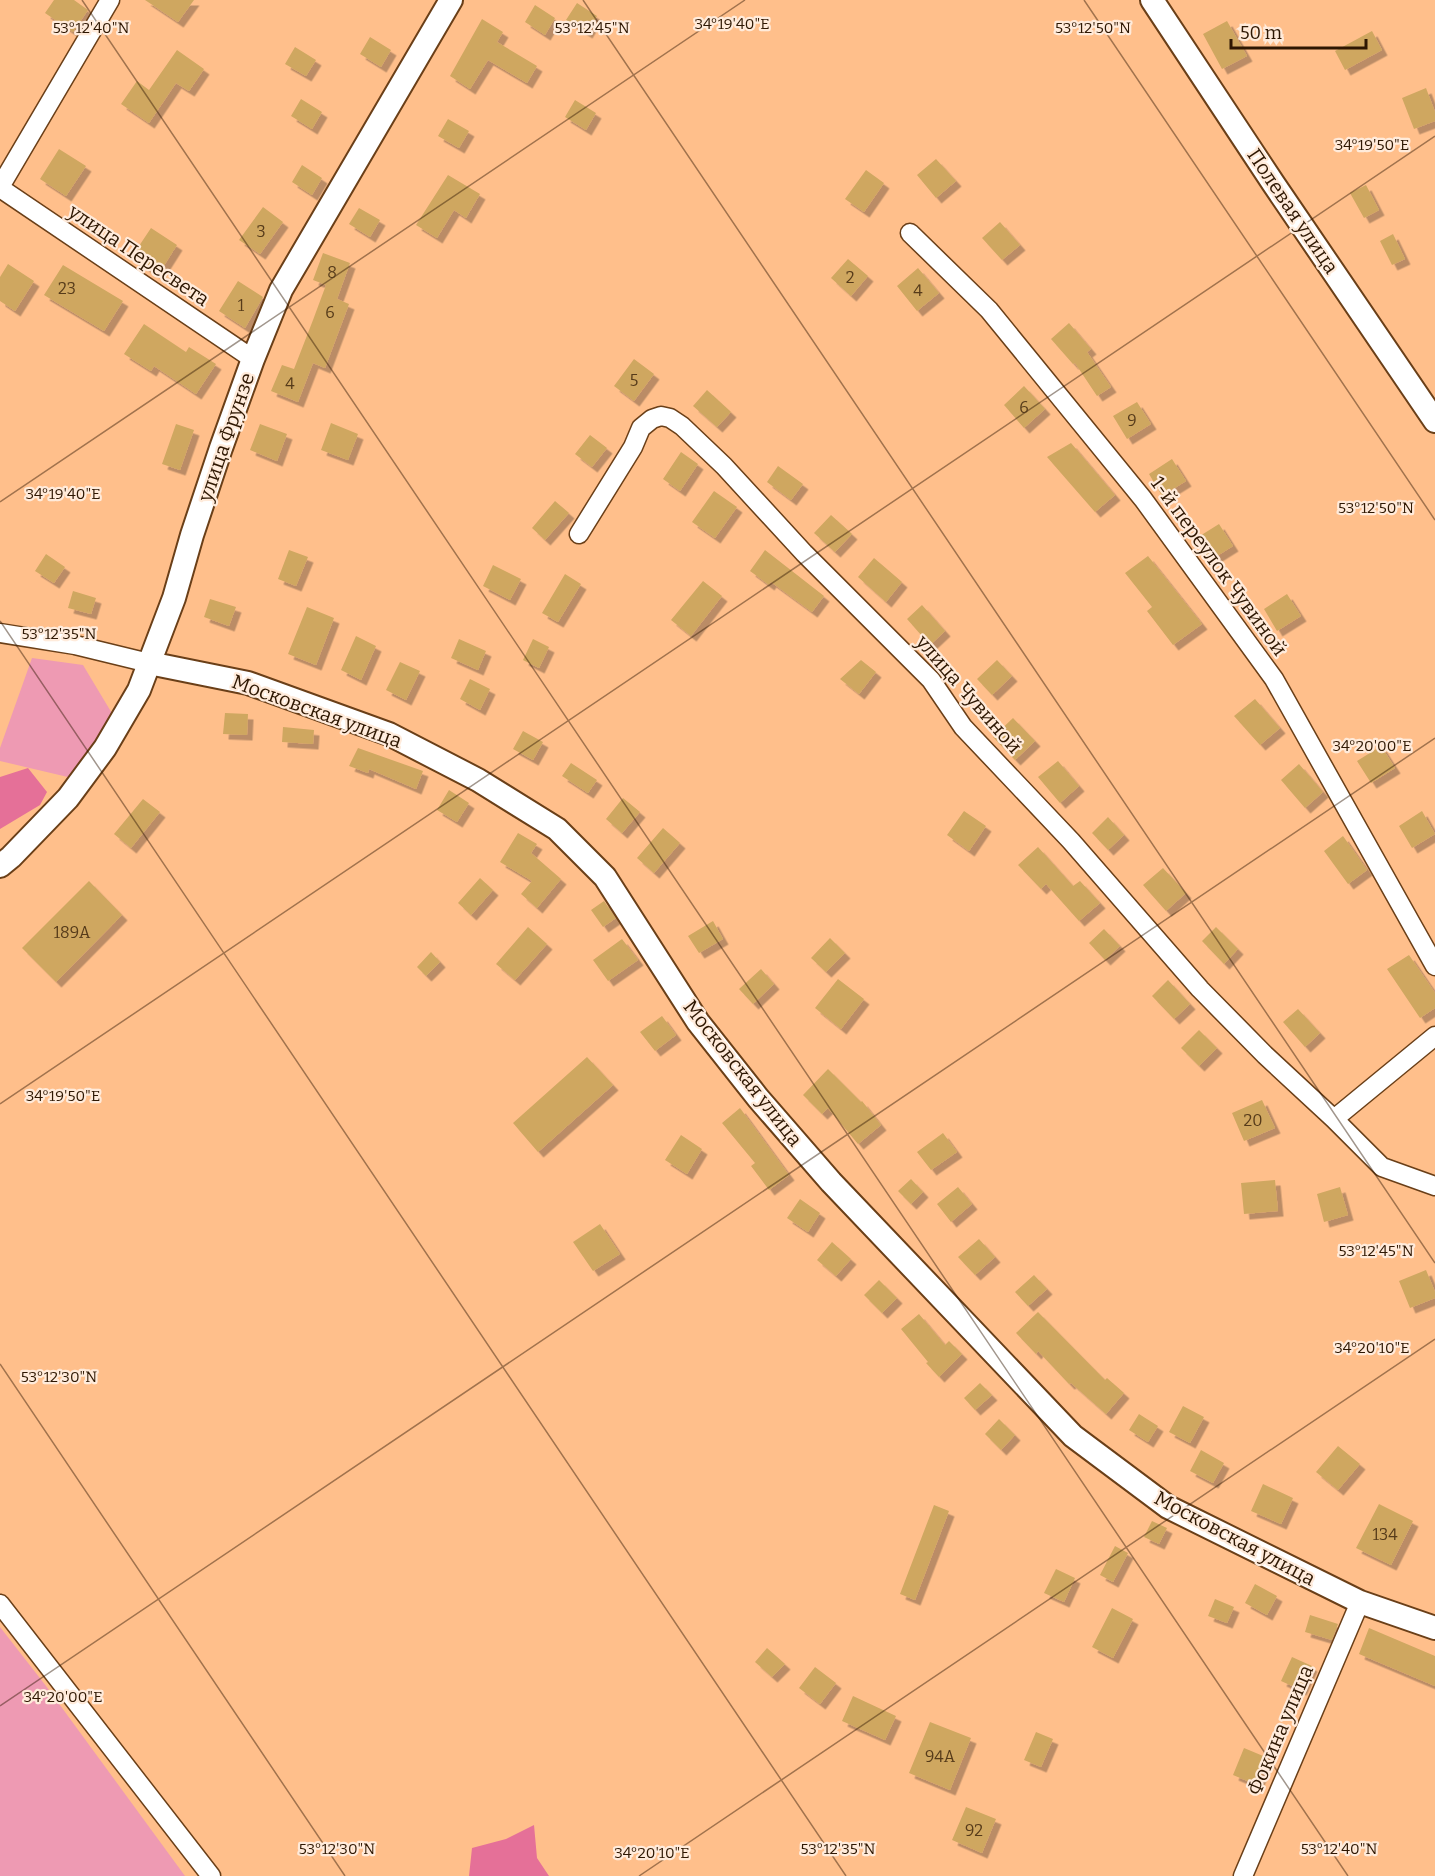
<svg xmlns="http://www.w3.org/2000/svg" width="1435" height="1876" font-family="Bitter,serif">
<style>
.green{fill:#ee9ab3}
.forest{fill:#e57098}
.building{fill:#cfa761;filter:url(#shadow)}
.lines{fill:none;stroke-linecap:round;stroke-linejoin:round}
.minor-casing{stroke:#6a3f18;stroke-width:21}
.tertiary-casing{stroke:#6a3f18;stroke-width:26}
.minor{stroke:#fff;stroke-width:18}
.tertiary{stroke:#fff;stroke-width:22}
.ticks{fill:none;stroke:#2e1702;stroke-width:1.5;stroke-opacity:0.45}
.labels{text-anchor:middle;stroke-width:4.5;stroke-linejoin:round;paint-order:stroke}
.number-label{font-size:16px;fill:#563b1a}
.street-label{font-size:20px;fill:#2e1702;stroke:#ffebdb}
.ticks-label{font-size:15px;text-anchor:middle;fill:#2e1702;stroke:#ffebdb;stroke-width:4.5;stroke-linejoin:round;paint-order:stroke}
</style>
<defs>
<filter id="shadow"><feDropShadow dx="5.5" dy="5.5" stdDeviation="0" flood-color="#0004"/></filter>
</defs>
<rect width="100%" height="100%" fill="#ffbf8b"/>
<path class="green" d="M32,658L83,665L116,720L72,778L0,761V748Z
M0,1627L46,1686L185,1876H0Z"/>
<path class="forest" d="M28,768L47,792L40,805L0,829V777Z
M534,1825L537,1858L549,1876H469L472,1848L506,1839Z"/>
<path class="building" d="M54,0H74L88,10L73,32L45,13Z
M145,0H194L178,22Z
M577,3L597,16L587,33L566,20Z
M535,5L555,18L545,35L525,22Z
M482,19L503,32L497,42L537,66L527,83L488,60L470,89L450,76Z
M1227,21L1247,56L1222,69L1203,34Z
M1372,31L1382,50L1345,70L1335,51Z
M370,37L391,50L381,67L360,54Z
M295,47L316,60L306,76L285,64Z
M177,50L204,69L189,91L176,83L149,123L121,104L137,81L149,90Z
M1426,88L1435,112V121L1414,129L1402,98Z
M301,99L322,112L312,129L291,116Z
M575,100L596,113L586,130L565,117Z
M448,119L469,131L459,148L438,136Z
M59,149L86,166L66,196L40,179Z
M936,159L956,181L936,198L917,175Z
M302,165L322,178L312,195L292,182Z
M866,170L884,183L864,212L845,199Z
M448,175L480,194L466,218L454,210L437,238L416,225Z
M1366,185L1379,210L1364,218L1350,193Z
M263,207L283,222L260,254L239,240Z
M359,208L380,220L370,237L349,224Z
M1000,222L1020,245L1002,260L982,238Z
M151,228L177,245L158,275L131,258Z
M1393,234L1405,259L1392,265L1380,241Z
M323,253L350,263L337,299L349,304L325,368L313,363L298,402L271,391L282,365L294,369L313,320L326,285L313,280Z
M848,259L868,276L851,296L831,278Z
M8,264L34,281L15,311L0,301V277Z
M63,265L123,301L104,331L44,295Z
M918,268L939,293L917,311L897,286Z
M238,281L263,297L245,328L219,311Z
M1069,323L1091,349L1087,352L1111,387L1097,396L1075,363L1073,364L1051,339Z
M144,324L186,352L189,347L216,364L196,394L154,366L151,371L124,354Z
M634,359L654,374L634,401L614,386Z
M1024,386L1045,409L1024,428L1004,405Z
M707,390L731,412L717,427L693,406Z
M1137,402L1151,424L1127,439L1113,416Z
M331,423L358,434L348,460L321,450Z
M176,424L194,430L180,470L162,464Z
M260,424L287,434L277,461L250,450Z
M590,435L607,448L592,467L575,454Z
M1071,443L1115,495L1095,512L1047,457Z
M681,452L698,464L680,491L663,479Z
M1172,459L1186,481L1162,496L1149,474Z
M778,466L803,484L791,500L767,482Z
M714,491L737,507L715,538L692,522Z
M555,501L569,513L545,540L532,528Z
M831,515L852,534L835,552L814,533Z
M1219,524L1233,546L1209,561L1195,539Z
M289,550L308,557L296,586L278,579Z
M765,550L824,596L812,612L771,582L769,585L750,571Z
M46,554L65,567L54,583L35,571Z
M1148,556L1202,624L1173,645L1147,611L1152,607L1125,573Z
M874,558L902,582L886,602L858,577Z
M493,565L521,579L510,600L483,586Z
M565,574L581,584L558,622L542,613Z
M703,581L722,596L691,636L671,620Z
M73,591L96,598L91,614L68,608Z
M1287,594L1301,616L1277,631L1264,609Z
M210,599L236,607L229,626L204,617Z
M922,605L945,631L930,645L907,619Z
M307,607L334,618L316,665L288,654Z
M356,636L376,646L361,680L341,670Z
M459,639L486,651L478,670L451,658Z
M533,639L549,647L539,668L523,660Z
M861,660L876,672L859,694L840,679Z
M997,660L1012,676L992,695L977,679Z
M400,662L420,671L406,700L386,690Z
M470,679L490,689L480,710L460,699Z
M1255,699L1280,728L1260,745L1234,716Z
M225,713L248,714L247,735L223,734Z
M1013,718L1035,741L1015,760L993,737Z
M283,727L314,730L313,744L282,742Z
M523,731L543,742L533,760L513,749Z
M1381,746L1395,768L1371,783L1357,761Z
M358,748L423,771L416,789L369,769L368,773L349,766Z
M1058,761L1079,786L1060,803L1038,777Z
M571,763L597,780L588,793L562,776Z
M1299,764L1323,792L1305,808L1281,780Z
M449,790L469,803L457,822L437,810Z
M623,798L640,812L622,833L606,819Z
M143,799L160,812L131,848L114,834Z
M964,811L986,826L969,851L947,835Z
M1422,811L1435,834L1412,848L1399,826Z
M1108,817L1124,835L1108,850L1092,833Z
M663,828L680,843L654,873L637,858Z
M518,833L537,844L531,853L561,879L537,908L521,894L532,881L500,862Z
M1343,836L1367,870L1348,884L1324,851Z
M1038,847L1073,886L1080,881L1100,903L1079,921L1046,884L1041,889L1018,865Z
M1163,868L1186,893L1166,911L1143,885Z
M480,878L493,890L471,915L458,903Z
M89,881L122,915L56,982L22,948Z
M604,901L616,918L603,927L591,910Z
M713,921L723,939L699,953L688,936Z
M528,927L547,944L515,980L496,964Z
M1216,927L1238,949L1224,964L1202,941Z
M1104,929L1120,946L1105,960L1089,943Z
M830,938L845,953L826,972L811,958Z
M622,939L638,960L608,981L593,960Z
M431,952L440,962L426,976L417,967Z
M1409,955L1435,993V1008L1420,1018L1387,969Z
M761,969L774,984L753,1004L739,989Z
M838,979L864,999L841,1029L815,1008Z
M1168,980L1190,1004L1174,1019L1152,996Z
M1298,1009L1320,1033L1305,1047L1283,1022Z
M662,1016L676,1035L655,1051L640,1032Z
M1199,1030L1217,1048L1199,1066L1181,1048Z
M587,1057L613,1085L538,1152L513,1123Z
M828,1069L861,1102L862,1101L881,1125L858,1144L828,1108L822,1114L803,1095Z
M1262,1100L1275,1128L1244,1141L1232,1113Z
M740,1108L789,1175L769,1190L751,1166L755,1163L722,1123Z
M943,1133L957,1152L931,1170L917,1152Z
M681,1135L702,1149L687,1174L665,1160Z
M911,1179L923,1192L911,1204L898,1191Z
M1275,1180L1278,1211L1244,1214L1241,1183Z
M958,1187L972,1204L951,1222L937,1204Z
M1340,1187L1348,1215L1324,1222L1317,1194Z
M800,1199L820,1213L808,1232L787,1218Z
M600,1224L620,1254L593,1271L573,1242Z
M979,1239L995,1257L975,1275L958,1257Z
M832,1242L851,1259L836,1276L817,1260Z
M1426,1270L1435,1292V1298L1410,1308L1399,1281Z
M1034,1275L1047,1289L1028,1306L1015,1292Z
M879,1280L897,1298L882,1313L864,1295Z
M1038,1312L1105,1380L1107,1378L1124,1393L1106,1414L1071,1383L1069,1384L1038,1351L1036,1354L1016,1333Z
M919,1314L945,1345L949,1341L962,1354L939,1377L926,1363L928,1362L901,1329Z
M980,1383L992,1395L975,1410L964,1398Z
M1183,1406L1204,1417L1190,1443L1169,1432Z
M1139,1414L1158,1426L1148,1442L1129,1430Z
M999,1419L1015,1435L1001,1450L985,1434Z
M1338,1446L1360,1464L1338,1490L1316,1472Z
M1201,1450L1224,1463L1213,1483L1190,1471Z
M1263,1484L1293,1498L1281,1524L1251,1511Z
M1379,1504L1413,1521L1391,1565L1356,1548Z
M934,1505L949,1511L915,1600L900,1594Z
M1152,1521L1167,1528L1159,1544L1144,1537Z
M1115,1546L1128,1553L1113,1582L1100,1575Z
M1056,1569L1075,1578L1064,1602L1044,1593Z
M1255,1584L1277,1596L1267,1615L1245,1603Z
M1215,1599L1234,1607L1227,1623L1208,1616Z
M1112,1608L1133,1619L1113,1658L1092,1647Z
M1310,1615L1338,1624L1332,1640L1305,1632Z
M1369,1628L1435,1656V1686L1359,1654Z
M767,1648L785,1664L772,1677L755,1662Z
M1292,1657L1312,1666L1301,1690L1281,1681Z
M815,1667L836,1683L820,1704L799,1688Z
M853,1696L896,1716L885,1740L842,1721Z
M930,1722L971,1738L950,1790L909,1773Z
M1036,1732L1053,1739L1041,1767L1024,1760Z
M1244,1748L1268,1758L1257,1785L1233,1775Z
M966,1807L996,1819L982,1853L952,1840Z"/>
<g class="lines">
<defs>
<path id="minor" d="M0,187L110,0
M0,188L253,359
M910,233L989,310L1143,499L1274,679L1435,966
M579,534L633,447L641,428L652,419L661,416L670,418L682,426L724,466L804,553L931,680L963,727L1071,841L1200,989L1265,1055L1334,1119
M0,633L75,645L149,663
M1435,1036L1334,1119L1382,1167L1435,1186
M0,1604L211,1876
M1243,1876L1360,1602"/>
<path id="tertiary" d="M1152,0L1273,183L1435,421
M149,663L248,683L389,734L478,780L557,829L605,877L698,1022L758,1098L831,1182L1073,1436L1168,1507L1360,1602L1435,1628
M0,866L11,857L68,798L105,748L139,690L174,598L192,535L221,448L253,359L281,290L451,0"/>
</defs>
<use href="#minor" class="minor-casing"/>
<use href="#tertiary" class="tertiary-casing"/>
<use href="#minor" class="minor"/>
<use href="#tertiary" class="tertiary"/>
</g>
<path class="ticks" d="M82,0L1348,1876M583,0L1435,1263M1084,0L1435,520M0,502L745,0M0,621L846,1876M0,1104L1435,136M0,1364L345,1876M0,1706L1435,738M639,1876L1435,1339"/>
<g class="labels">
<g class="number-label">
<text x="261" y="237">3</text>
<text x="332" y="278">8</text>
<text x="850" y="283">2</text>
<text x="67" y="294">23</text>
<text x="918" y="296">4</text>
<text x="241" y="311">1</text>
<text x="330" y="318">6</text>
<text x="634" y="386">5</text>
<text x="290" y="389">4</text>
<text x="1024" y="413">6</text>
<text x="1132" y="426">9</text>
<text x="72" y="938">189А</text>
<text x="1253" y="1126">20</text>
<text x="1385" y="1540">134</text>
<text x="940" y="1762">94А</text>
<text x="974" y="1836">92</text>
</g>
<g class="street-label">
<text transform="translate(1293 211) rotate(56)" y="7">Полевая улица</text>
<text transform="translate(139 255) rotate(34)" y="7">улица Пересвета</text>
<text transform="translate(226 437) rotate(-71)" y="7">улица Фрунзе</text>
<text transform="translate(1219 566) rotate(54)" y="7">1-й переулок Чувиной</text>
<text transform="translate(969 694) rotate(49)" y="7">улица Чувиной</text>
<text transform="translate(317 711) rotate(20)" y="7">Московская улица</text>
<text transform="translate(743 1073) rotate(52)" y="7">Московская улица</text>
<text transform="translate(1235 1538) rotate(28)" y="7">Московская улица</text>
<text transform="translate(1280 1730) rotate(-67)" y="7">Фокина улица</text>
</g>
</g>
<g class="ticks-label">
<text x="732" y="29">34°19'40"E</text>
<text x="592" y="33">53°12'45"N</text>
<text x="91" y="33">53°12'40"N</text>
<text x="1093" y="33">53°12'50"N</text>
<text x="1372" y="150">34°19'50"E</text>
<text x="63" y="499">34°19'40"E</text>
<text x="1376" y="513">53°12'50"N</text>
<text x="59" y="639">53°12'35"N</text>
<text x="1372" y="751">34°20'00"E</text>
<text x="63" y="1101">34°19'50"E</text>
<text x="1376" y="1256">53°12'45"N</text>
<text x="1372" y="1353">34°20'10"E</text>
<text x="59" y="1382">53°12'30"N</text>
<text x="63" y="1702">34°20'00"E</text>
<text x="337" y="1854">53°12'30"N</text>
<text x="838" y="1854">53°12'35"N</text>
<text x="1339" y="1854">53°12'40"N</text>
<text x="652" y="1858">34°20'10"E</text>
</g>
<path d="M1231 39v9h135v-9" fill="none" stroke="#2e1702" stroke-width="3"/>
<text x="1240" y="39" font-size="18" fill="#2e1702" stroke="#ffebdb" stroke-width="4.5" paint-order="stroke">50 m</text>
</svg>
